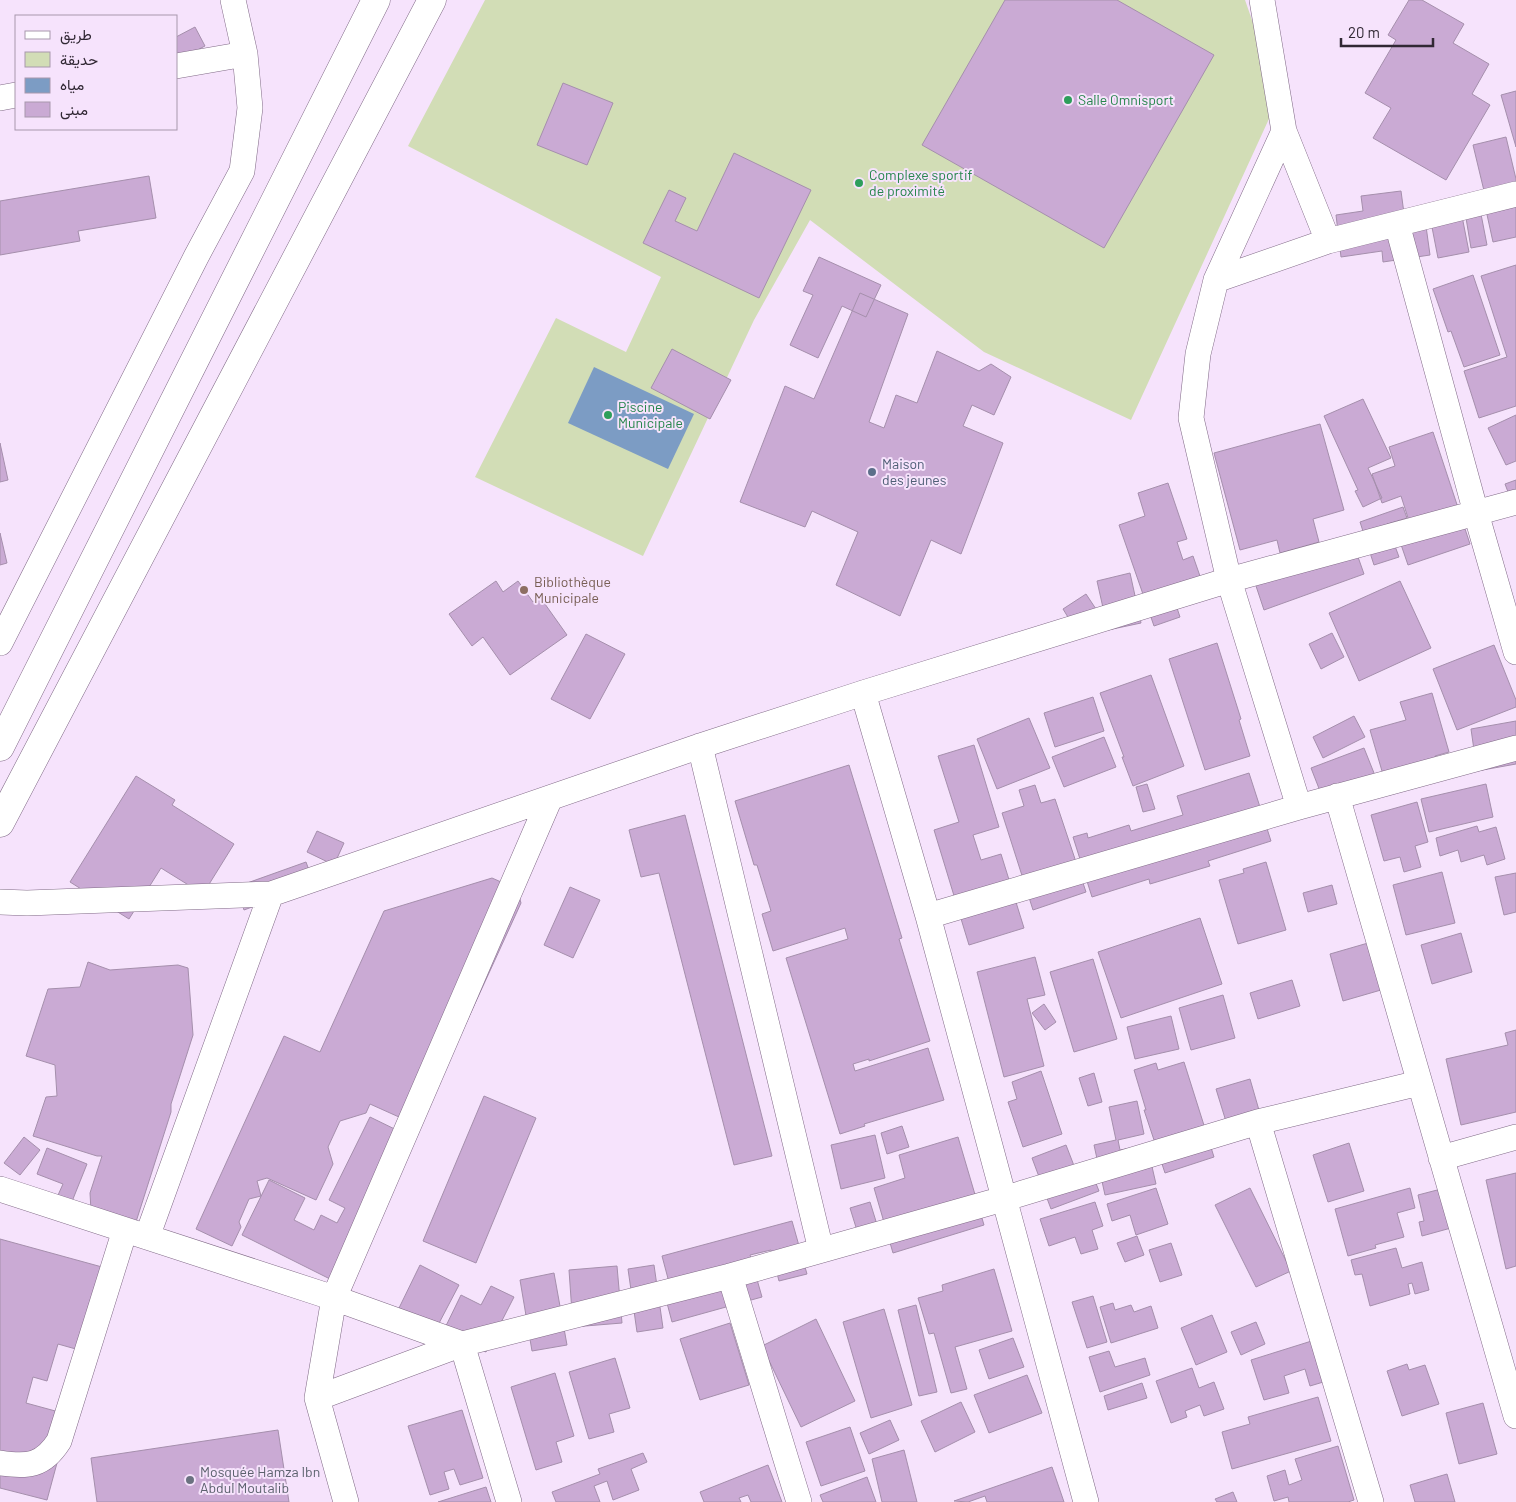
<svg xmlns="http://www.w3.org/2000/svg" width="1516" height="1502" font-family="Barlow,Vazirmatn,sans-serif">
<style>
.green{fill:#d2ddb6}
.water{fill:#7c9cc4}
.building{fill:#caaad4;stroke:#a58fac}
.lines{fill:none;stroke-linecap:round;stroke-linejoin:round}
.minor-casing{stroke:#816b87;stroke-width:26}
.primary-casing{stroke:#816b87;stroke-width:29}
.minor{stroke:#fff;stroke-width:25}
.primary{stroke:#fff;stroke-width:28}
.leisure-dot{fill:#2e9e5b;stroke:#f6e3fc;stroke-width:2}
.service-dot{fill:#5c6f8a;stroke:#f6e3fc;stroke-width:2}
.education-dot{fill:#8d6e63;stroke:#f6e3fc;stroke-width:2}
.worship-dot{fill:#6b7280;stroke:#f6e3fc;stroke-width:2}
.labels{text-anchor:middle;stroke-width:4;stroke-linejoin:round;paint-order:stroke}
.leisure-label{font-size:14px;fill:#27864d;stroke:#f6e3fc;text-anchor:start}
.service-label{font-size:14px;fill:#4e5e75;stroke:#f6e3fc;text-anchor:start}
.education-label{font-size:14px;fill:#785e54;stroke:#f6e3fc;text-anchor:start}
.worship-label{font-size:14px;fill:#5b616d;stroke:#f6e3fc;text-anchor:start}
</style>
<rect width="100%" height="100%" fill="#f6e3fc"/>
<path class="green" d="M485,0H1245L1279,97L1131,420L984,352L810,220L754,320L643,556L475,477L556,318L626,352L661,277L408,146Z"/>
<path class="water" d="M594,367L694,414L668,469L568,423Z"/>
<path class="building" d="M1005,0H1117L1214,55L1104,248L922,145Z
M1409,0H1422L1464,24L1453,43L1489,64L1472,94L1490,105L1446,180L1373,138L1391,108L1365,93L1396,40L1388,35Z
M195,27L205,46L176,61V37Z
M563,83L613,103L587,165L537,145Z
M1516,91V147L1501,95Z
M1506,137L1516,179V188L1485,195L1473,145Z
M734,153L811,190L759,298L643,243L669,190L686,198L675,221L697,231Z
M149,176L156,218L78,231L80,241L0,255V201Z
M1401,191L1405,221L1425,219L1430,255L1383,262L1382,251L1341,257L1336,215L1363,211L1361,196Z
M1516,194V237L1493,242L1484,201Z
M1480,209L1487,245L1471,248L1465,212Z
M1461,211L1469,252L1438,258L1430,217Z
M819,257L881,285L866,317L842,306L818,358L790,345L813,295L803,291Z
M1516,265V406L1479,418L1464,371L1507,357L1481,276Z
M1473,275L1500,355L1464,367L1451,331L1448,332L1433,289Z
M860,293L908,314L869,422L884,428L896,395L917,403L937,351L979,371L991,364L1011,377L994,415L972,405L963,426L1003,443L961,554L931,540L900,616L836,585L858,532L812,511L805,527L740,502L785,386L814,399Z
M672,349L731,380L710,419L651,388Z
M1363,399L1391,458L1368,468L1382,498L1363,507L1355,491L1358,490L1324,416Z
M1516,415V461L1506,465L1488,428Z
M1320,424L1344,510L1313,519L1319,542L1280,553L1277,540L1240,550L1214,453Z
M1433,432L1470,544L1408,565L1395,527L1409,521L1401,496L1382,503L1372,474L1395,466L1389,447Z
M0,443L8,480L0,482Z
M1516,480V513L1505,484Z
M1168,483L1187,539L1177,542L1183,560L1193,556L1201,579L1177,608L1180,617L1154,626L1119,525L1145,516L1138,493Z
M1403,507L1407,518L1387,524L1399,557L1374,565L1360,522Z
M0,533L7,563L0,565Z
M1351,537L1364,574L1264,610L1251,571Z
M1130,573L1141,623L1108,630L1097,581Z
M496,581L503,592L518,581L533,602L540,597L567,635L510,675L483,637L472,646L449,614Z
M1400,581L1431,648L1359,681L1329,613Z
M1086,594L1098,612L1074,627L1063,609Z
M1332,633L1344,657L1321,669L1309,644Z
M586,634L625,654L590,719L551,699Z
M1217,643L1241,719L1239,720L1250,756L1205,770L1169,659Z
M1494,645L1516,700V707L1457,730L1433,669Z
M1151,675L1184,766L1133,786L1122,757H1124L1100,693Z
M1432,693L1449,752L1435,756L1442,780L1389,795L1370,730L1406,720L1400,702Z
M1093,697L1104,731L1055,747L1044,713Z
M1354,716L1365,737L1323,758L1313,737Z
M1029,718L1050,768L997,789L977,739Z
M1516,721V764L1477,771L1471,729Z
M1104,737L1116,767L1064,787L1052,757Z
M974,745L999,827L973,835L981,860L1001,854L1024,928L969,945L934,830L959,822L938,756Z
M1364,748L1380,788L1327,809L1311,768Z
M849,765L902,938L899,939L930,1041L869,1061V1059L853,1064L855,1071L928,1048L944,1100L864,1124L865,1126L840,1134L786,958L848,939L845,928L773,951L762,914L771,911L757,865H754L735,801Z
M1249,773L1271,841L1208,861L1210,866L1150,884L1149,879L1092,897L1073,837L1087,833L1088,838L1129,825L1131,831L1183,815L1177,796Z
M136,776L175,800L172,805L234,844L203,894L161,868L129,919L70,882Z
M1147,784L1155,809L1143,812L1136,787Z
M1486,784L1493,817L1429,832L1421,799Z
M1035,785L1041,803L1055,799L1086,892L1033,910L1002,813L1024,806L1019,790Z
M1417,802L1428,842L1415,846L1421,867L1404,872L1400,857L1384,861L1371,815Z
M685,815L772,1156L734,1165L659,873L641,877L629,830Z
M1477,826L1479,832L1496,827L1505,859L1487,865L1484,855L1461,862L1458,850L1440,856L1436,838Z
M317,831L344,843L334,865L307,852Z
M306,862L314,884L244,910L236,887Z
M1266,862L1286,930L1238,944L1219,880L1244,873L1243,869Z
M1442,872L1455,923L1406,935L1393,885Z
M1516,873V912L1504,915L1495,877Z
M492,878L517,889L521,903L419,1126L370,1104L366,1113L340,1121L328,1147L333,1164L316,1200L267,1178L257,1181L261,1196L249,1199L239,1222L241,1227L232,1246L196,1229L284,1036L320,1052L384,911Z
M1332,885L1337,904L1308,912L1303,893Z
M570,887L600,900L573,958L544,945Z
M1200,918L1222,984L1121,1018L1098,952Z
M1461,933L1472,972L1432,984L1421,945Z
M1368,943L1381,990L1343,1001L1330,954Z
M1035,957L1045,995L1027,999L1044,1066L1004,1077L977,972Z
M1093,959L1117,1039L1074,1052L1050,972Z
M88,962L110,970L178,965L188,968L193,1035L171,1104V1112L135,1225L91,1211L90,1193L102,1156H97L33,1136L46,1097L57,1096L55,1065L26,1056L48,989L80,987Z
M1292,980L1300,1006L1258,1019L1250,993Z
M1223,995L1235,1038L1191,1050L1179,1008Z
M1044,1004L1056,1022L1045,1030L1032,1013Z
M1171,1016L1179,1049L1135,1059L1127,1027Z
M1516,1030V1112L1461,1125L1446,1059L1508,1045L1505,1033Z
M1184,1062L1214,1157L1165,1173L1144,1110H1146L1134,1070L1156,1063L1158,1070Z
M1041,1071L1062,1134L1023,1147L1008,1102L1017,1099L1012,1082Z
M1094,1073L1102,1102L1088,1106L1079,1078Z
M1250,1079L1265,1131L1232,1141L1216,1089Z
M484,1096L536,1118L476,1263L423,1241Z
M1137,1101L1144,1134L1118,1140L1120,1150L1147,1145L1156,1184L1105,1195L1094,1145L1116,1140L1109,1107Z
M370,1117L413,1138L340,1284L242,1235L269,1180L305,1198L294,1220L314,1230L321,1215L337,1223L345,1208L329,1200Z
M902,1126L909,1147L887,1154L881,1133Z
M875,1135L885,1178L841,1189L831,1145Z
M24,1137L40,1150L20,1175L4,1163Z
M958,1137L984,1225L893,1253L874,1188L905,1178L899,1155Z
M1349,1143L1364,1191L1328,1202L1313,1155Z
M1066,1145L1078,1176L1091,1171L1099,1191L1051,1209L1032,1158Z
M47,1148L87,1164L69,1209L54,1204L63,1184L37,1174Z
M1516,1173V1266L1506,1269L1486,1180Z
M1156,1188L1168,1224L1136,1235L1130,1215L1112,1221L1107,1204Z
M1250,1188L1291,1271L1256,1287L1215,1205Z
M1410,1188L1415,1208L1397,1213L1404,1237L1375,1245L1376,1248L1348,1256L1335,1209Z
M1441,1189L1451,1228L1422,1236L1419,1222L1424,1221L1418,1195Z
M870,1202L883,1244L863,1250L850,1208Z
M1095,1202L1103,1226L1092,1230L1098,1249L1081,1254L1075,1237L1049,1246L1040,1219Z
M792,1221L807,1274L779,1281L771,1250L750,1255L762,1297L672,1322L667,1303L674,1301L662,1256Z
M1137,1236L1144,1255L1125,1262L1117,1243Z
M0,1239L113,1270L90,1353L58,1344L47,1381L33,1377L26,1403L70,1415L47,1500L0,1488Z
M1171,1243L1182,1275L1160,1282L1149,1250Z
M1396,1248L1402,1268L1422,1262L1429,1290L1415,1294L1412,1283L1408,1284L1410,1294L1370,1306L1362,1274L1355,1275L1351,1260Z
M420,1265L459,1285L437,1327L399,1308Z
M654,1265L663,1328L637,1332L628,1269Z
M617,1266L622,1323L573,1327L569,1270Z
M994,1269L1012,1331L955,1347L967,1389L951,1393L934,1333L929,1334L918,1298L943,1291L942,1285Z
M554,1273L567,1345L532,1351L520,1280Z
M491,1286L514,1297L486,1352L443,1332L461,1295L481,1305Z
M1093,1296L1107,1342L1087,1348L1072,1302Z
M1113,1303L1115,1310L1131,1305L1134,1312L1151,1306L1158,1328L1111,1343L1100,1307Z
M916,1305L937,1392L919,1396L898,1310Z
M884,1309L912,1405L871,1418L843,1322Z
M1212,1315L1227,1352L1196,1365L1181,1328Z
M816,1319L855,1401L801,1427L762,1346Z
M1256,1322L1265,1344L1241,1355L1231,1332Z
M730,1323L749,1385L700,1400L680,1339Z
M1013,1338L1024,1367L989,1379L979,1350Z
M1318,1339L1330,1380L1310,1386L1305,1369L1284,1376L1289,1393L1264,1400L1251,1360Z
M1109,1351L1115,1367L1145,1358L1150,1375L1100,1392L1089,1357Z
M615,1358L630,1408L609,1414L614,1432L589,1439L569,1372Z
M1407,1364L1409,1370L1425,1365L1439,1404L1402,1416L1387,1371Z
M1192,1368L1199,1388L1214,1382L1224,1409L1204,1416L1200,1405L1185,1411L1187,1417L1171,1423L1156,1381Z
M555,1373L574,1436L556,1442L562,1462L536,1470L511,1387Z
M1027,1375L1042,1413L989,1433L974,1395Z
M1142,1383L1147,1398L1108,1410L1104,1396Z
M1318,1397L1331,1441L1232,1469L1222,1432L1250,1424L1248,1417Z
M961,1402L975,1432L935,1452L921,1421Z
M1483,1403L1497,1454L1459,1464L1446,1413Z
M462,1410L483,1478L460,1485L454,1469L444,1472L449,1489L430,1495L408,1426Z
M890,1420L899,1440L869,1454L860,1433Z
M850,1427L865,1471L821,1486L806,1442Z
M278,1430L289,1502H97L91,1458Z
M1338,1446L1354,1500L1348,1502H1289L1288,1497L1274,1501L1267,1476L1285,1470L1289,1485L1302,1480L1295,1459Z
M904,1450L917,1502H882L872,1459Z
M643,1453L647,1462L631,1469L639,1490L613,1500L607,1481L594,1486L600,1502H556L552,1492L600,1474L598,1469Z
M768,1465L782,1502H751L748,1495L739,1498L741,1502H704L700,1492Z
M1052,1467L1064,1502H987L985,1496L968,1502L954,1501Z
M1447,1474L1455,1502H1415L1410,1485Z
M867,1477L876,1502H823L820,1495Z
M486,1487L491,1502H438Z
M1233,1492L1237,1502H1217L1215,1499Z"/>
<g class="lines">
<defs>
<path id="minor" d="M1262,0L1284,131L1328,241
M176,66L245,54
M0,98L16,95
M1284,131L1216,280L1198,354L1191,418L1229,580L1299,807
M1397,224L1476,513L1516,652
M1216,280L1328,241L1516,194
M0,643L196,257L242,171L250,108L245,54L233,0
M863,693L928,916L1086,1502
M700,746L821,1250
M1337,796L1516,1416
M0,902L27,903L271,894L700,746L863,693L1229,580L1516,502
M928,916L1299,807L1516,748
M1258,1122L1371,1502
M1441,1158L1516,1137
M0,1189L334,1298L462,1344
M147,1237L271,894
M730,1276L799,1502
M462,1344L509,1502
M317,1398L462,1344L730,1276L1003,1199L1258,1122L1419,1083
M0,1463C28,1467 43,1466 59,1441L125,1230
M346,1502L317,1398L334,1298L550,798"/>
<path id="primary" d="M0,747L376,0
M0,823L432,0"/>
</defs>
<use href="#minor" class="minor-casing"/>
<use href="#primary" class="primary-casing"/>
<use href="#minor" class="minor"/>
<use href="#primary" class="primary"/>
</g>
<g class="leisure-dot">
<circle cx="1068" cy="100" r="5"/>
<circle cx="859" cy="183" r="5"/>
<circle cx="608" cy="415" r="5"/>
</g>
<circle class="service-dot" cx="872" cy="472" r="5"/>
<circle class="education-dot" cx="524" cy="590" r="5"/>
<circle class="worship-dot" cx="190" cy="1480" r="5"/>
<g class="labels">
<g class="leisure-label">
<text x="1078" y="105">Salle Omnisport</text>
<text x="869" y="180">Complexe sportif<tspan x="869" dy="16">de proximité</tspan></text>
<text x="618" y="412">Piscine<tspan x="618" dy="16">Municipale</tspan></text>
</g>
<g class="service-label">
<text x="882" y="469">Maison<tspan x="882" dy="16">des jeunes</tspan></text>
</g>
<g class="education-label">
<text x="534" y="587">Bibliothèque<tspan x="534" dy="16">Municipale</tspan></text>
</g>
<g class="worship-label">
<text x="200" y="1477">Mosquée Hamza Ibn<tspan x="200" dy="16">Abdul Moutalib</tspan></text>
</g>
</g>
<rect x="15" y="15" width="162" height="115" fill="#f6e3fc" stroke="#a798ac"/>
<rect x="25" y="31" width="25" height="8" fill="#ffffff" stroke="#a798ac"/>
<text x="60" y="40" font-size="15" fill="#312834">طريق</text>
<rect x="25" y="52" width="25" height="15" fill="#d2ddb6" stroke="#a798ac"/>
<text x="60" y="65" font-size="15" fill="#312834">حديقة</text>
<rect x="25" y="78" width="25" height="15" fill="#7c9cc4" stroke="#a798ac"/>
<text x="60" y="90" font-size="15" fill="#312834">مياه</text>
<rect x="25" y="102" width="25" height="15" fill="#caaad4" stroke="#a798ac"/>
<text x="60" y="115" font-size="15" fill="#312834">مبنى</text>
<path d="M1341 38v8h92v-8" fill="none" stroke="#312834" stroke-width="2.5"/>
<text x="1348" y="38" font-size="15" fill="#312834" stroke="#f6e3fc" stroke-width="4" paint-order="stroke">20 m</text>
</svg>
